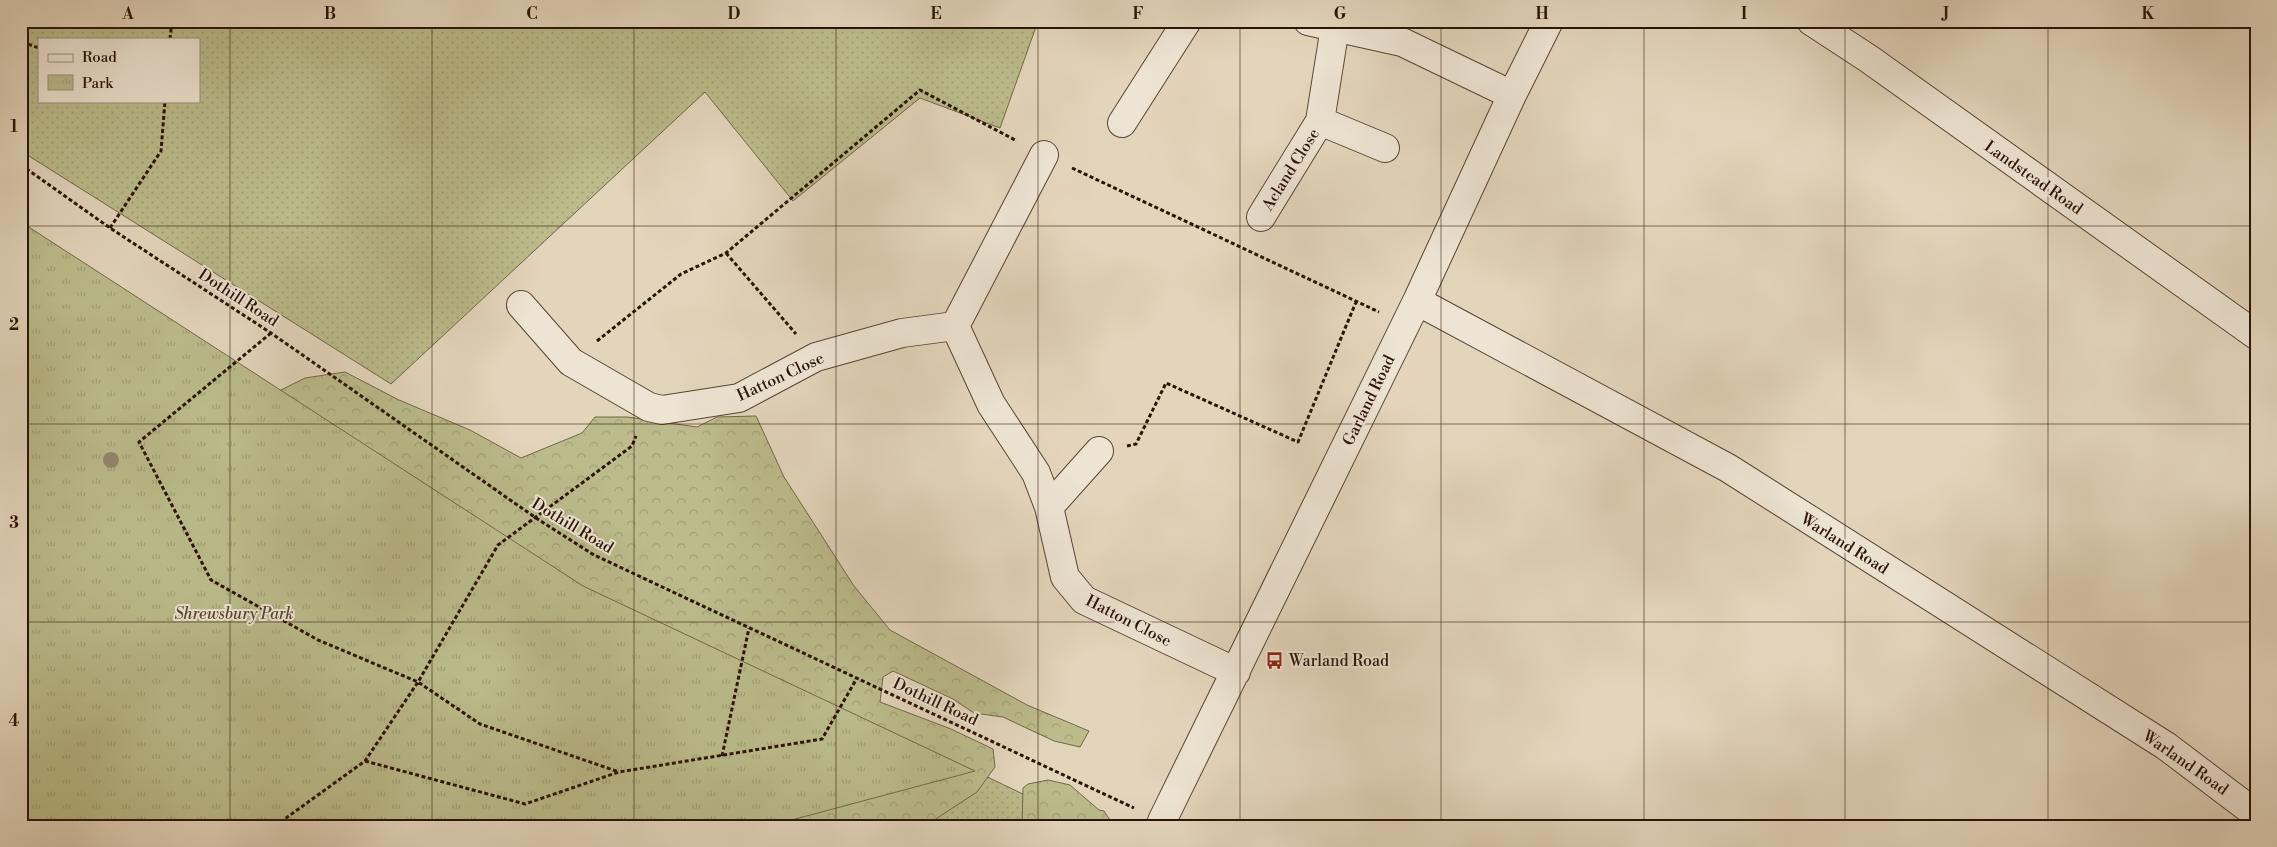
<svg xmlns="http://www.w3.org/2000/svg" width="2277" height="847" font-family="'Libre Bodoni',serif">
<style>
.grass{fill:url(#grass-dots);stroke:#736748;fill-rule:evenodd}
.forest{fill:url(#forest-crowns);stroke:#736748}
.park{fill:url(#park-tufts);stroke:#736748}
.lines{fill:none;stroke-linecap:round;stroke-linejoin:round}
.minor-casing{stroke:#594434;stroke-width:30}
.path{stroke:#2b1306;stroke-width:3;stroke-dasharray:4 2.5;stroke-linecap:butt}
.minor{stroke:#ede4d3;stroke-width:28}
.tree{fill:#95866e}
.grid{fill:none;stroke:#2b1306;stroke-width:1;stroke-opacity:0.55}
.labels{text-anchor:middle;stroke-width:4;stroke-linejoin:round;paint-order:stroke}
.street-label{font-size:16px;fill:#2b1306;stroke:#ede4d3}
.park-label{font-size:16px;font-style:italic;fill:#56452e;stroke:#ede4d3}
.poi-label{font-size:16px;fill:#2b1306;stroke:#ede4d3;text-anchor:start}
.neatline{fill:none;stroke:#2b1306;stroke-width:2}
.grid-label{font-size:16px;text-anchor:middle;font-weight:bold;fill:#2b1306}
</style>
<defs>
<pattern id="grass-dots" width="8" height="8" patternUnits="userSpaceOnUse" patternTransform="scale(1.25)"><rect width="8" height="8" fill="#bbbb8b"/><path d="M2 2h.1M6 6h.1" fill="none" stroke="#a1a076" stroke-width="1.8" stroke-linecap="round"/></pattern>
<pattern id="forest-crowns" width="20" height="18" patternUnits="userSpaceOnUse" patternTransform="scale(1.25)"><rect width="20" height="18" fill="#bbbb8b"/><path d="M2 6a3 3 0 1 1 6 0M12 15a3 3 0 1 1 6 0" fill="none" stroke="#a1a076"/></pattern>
<pattern id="park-tufts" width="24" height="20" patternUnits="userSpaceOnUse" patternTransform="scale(1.25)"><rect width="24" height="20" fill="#bbbb8b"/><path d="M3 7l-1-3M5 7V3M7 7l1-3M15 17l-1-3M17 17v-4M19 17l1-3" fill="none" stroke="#a1a076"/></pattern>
</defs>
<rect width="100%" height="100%" fill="#e3d5bc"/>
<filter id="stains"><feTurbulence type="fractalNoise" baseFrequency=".004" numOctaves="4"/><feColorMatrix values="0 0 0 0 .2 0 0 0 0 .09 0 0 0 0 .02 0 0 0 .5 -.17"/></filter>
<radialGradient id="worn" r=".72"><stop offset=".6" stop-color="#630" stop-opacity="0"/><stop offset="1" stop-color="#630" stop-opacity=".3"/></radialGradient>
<path class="grass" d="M21,21H1038L1000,128L920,98L793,201L705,92L391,384L21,151ZM39,39H199V101H39Z
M975,771L1083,823L1082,826H769Z"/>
<path class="forest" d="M345,372L399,400L470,430L521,458L582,433L595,417H627L697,427L717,417L756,416L784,477L854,586L890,630L1027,705L1089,731L1080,747L1054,741L1003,717L974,713L953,699L893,671L883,677L880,702L951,729L993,749L995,767L977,792L925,826H559L263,399L305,378Z
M1048,780L1070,785L1099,810L1104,811L1114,826H1022L1023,788L1028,784Z"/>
<path class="park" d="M21,222L583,586L975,771L769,826H21Z"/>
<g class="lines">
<defs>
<path id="minor" d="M1308,21L1402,42L1512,95
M1811,21L1869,59L2256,335
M1320,121L1385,148
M1122,123L1187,21
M1261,217L1320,121L1335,27
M1417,301L1728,468L2166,746L2256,814
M521,305L571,362L649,407L662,410L739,398L816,357L902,333L955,326L991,404L1036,473L1049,507L1065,577L1084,600L1236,672
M955,326L1044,155
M1049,507L1099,451
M1162,826V821L1417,301L1512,95L1549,21"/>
</defs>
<use href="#minor" class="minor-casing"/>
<path class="path" d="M170,39L172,21
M21,42L27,21
M22,42L39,48
M21,165L110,228L271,333L536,518L594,555L1134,808
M1072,168L1379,312
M110,228L161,151L165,101
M726,253L796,334
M271,333L139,442L211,580L318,640L418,682L480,724L619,772
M597,341L681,274L726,253L920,90L1017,141
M1127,446L1136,444L1166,383L1298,442L1356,302
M722,756L749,628
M365,761L525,804L619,772L822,739L857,678
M275,826L365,761L418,682L498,545L632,446L636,436"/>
<use href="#minor" class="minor"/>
</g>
<circle class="tree" cx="111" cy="460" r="8"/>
<path class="grid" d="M230,21V826M432,21V826M634,21V826M836,21V826M1038,21V826M1240,21V826M1441,21V826M1644,21V826M1845,21V826M2048,21V826M21,226H2256M21,424H2256M21,622H2256"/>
<defs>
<symbol id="bus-bare" viewBox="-9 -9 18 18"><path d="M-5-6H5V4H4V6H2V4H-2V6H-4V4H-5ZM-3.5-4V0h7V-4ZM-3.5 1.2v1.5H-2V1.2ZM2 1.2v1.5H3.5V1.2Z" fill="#8f2418" stroke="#ede4d3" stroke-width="2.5" paint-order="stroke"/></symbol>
</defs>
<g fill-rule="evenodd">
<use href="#bus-bare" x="1262" y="648" width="25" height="25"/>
</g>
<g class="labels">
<g class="street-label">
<text transform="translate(1290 169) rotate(-58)" y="6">Acland Close</text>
<text transform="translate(2034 177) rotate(35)" y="6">Landstead Road</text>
<text transform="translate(239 297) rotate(33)" y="6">Dothill Road</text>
<text transform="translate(780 376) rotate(-25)" y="6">Hatton Close</text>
<text transform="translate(1368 400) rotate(-64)" y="6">Garland Road</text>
<text transform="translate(573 525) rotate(31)" y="6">Dothill Road</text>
<text transform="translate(1845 543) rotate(32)" y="6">Warland Road</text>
<text transform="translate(1129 620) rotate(27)" y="6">Hatton Close</text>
<text transform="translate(936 701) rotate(25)" y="6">Dothill Road</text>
<text transform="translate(2186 762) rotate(35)" y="6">Warland Road</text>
</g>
<g class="park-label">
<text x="234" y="619">Shrewsbury Park</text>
</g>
<g class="poi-label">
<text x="1289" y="666">Warland Road</text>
</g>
</g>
<rect width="2277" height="847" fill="none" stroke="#e3d5bc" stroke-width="55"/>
<rect x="38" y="38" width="162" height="65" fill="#ede4d3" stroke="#9f9081"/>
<rect x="48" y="54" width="25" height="8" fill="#ede4d3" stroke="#9f9081"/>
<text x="82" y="62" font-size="15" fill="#2b1306">Road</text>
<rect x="48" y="75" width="25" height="15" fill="url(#park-tufts)" stroke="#9f9081"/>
<text x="82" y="88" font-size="15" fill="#2b1306">Park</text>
<rect x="28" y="28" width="2222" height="792" class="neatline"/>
<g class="grid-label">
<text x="128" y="19">A</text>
<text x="330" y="19">B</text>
<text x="532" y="19">C</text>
<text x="734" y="19">D</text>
<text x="936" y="19">E</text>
<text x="1138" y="19">F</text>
<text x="1340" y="19">G</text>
<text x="1542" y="19">H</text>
<text x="1744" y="19">I</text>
<text x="1946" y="19">J</text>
<text x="2148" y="19">K</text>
<text x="14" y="132">1</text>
<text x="14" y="330">2</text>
<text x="14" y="528">3</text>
<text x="14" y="726">4</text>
</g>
<rect width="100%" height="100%" filter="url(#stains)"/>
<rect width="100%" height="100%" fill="url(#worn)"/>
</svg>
